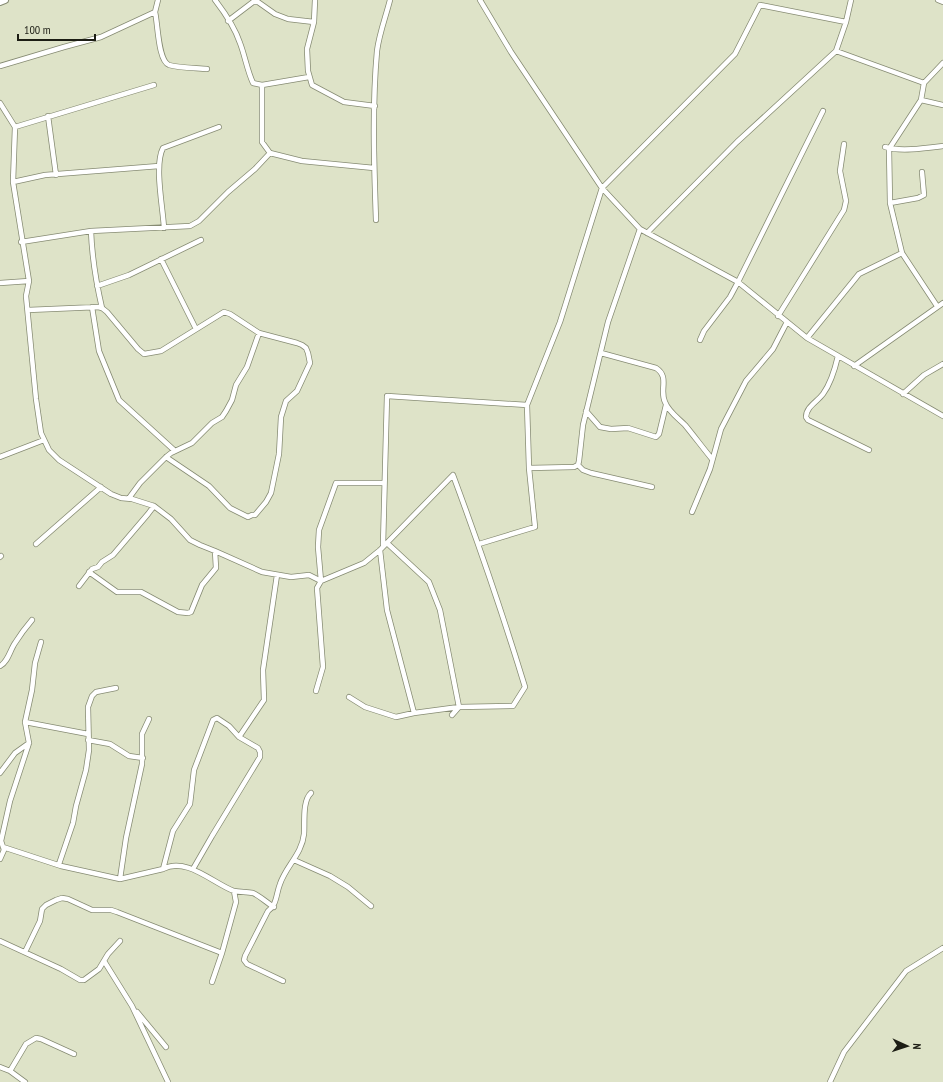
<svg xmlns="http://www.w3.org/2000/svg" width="943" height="1082" font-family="'PT Sans Narrow',sans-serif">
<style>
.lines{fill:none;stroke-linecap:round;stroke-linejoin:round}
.minor-casing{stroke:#868b73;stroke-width:6}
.tertiary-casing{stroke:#868b73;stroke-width:8}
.minor{stroke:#fff;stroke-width:4.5}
.tertiary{stroke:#fff;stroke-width:6}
</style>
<rect width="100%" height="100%" fill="#dee3c8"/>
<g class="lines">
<defs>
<path id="minor" d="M215,0C225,13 235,28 240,43C245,56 247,70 253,83L262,85L309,77
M315,0L314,22L307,49L308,71L312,85L344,102L375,106
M480,0L511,52L602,188L640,229L738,282L807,338L943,416
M938,0L943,2
M155,12C158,24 158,61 169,65C179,68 197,68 207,69
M228,21L253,2H258L275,14L288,19L314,22
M836,51L924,83
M0,66L64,47L101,37L155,12L158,0
M262,85V142L270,153L302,161L374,168
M921,100L943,105
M0,103L15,127L13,182L29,281L26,296L36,399L41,433L49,450L59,460L111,494L121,498L132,499L154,506L171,519L190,540L200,545L215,551L262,572L291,577L309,575L321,581L364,563L380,550L453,475C479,545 503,615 525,687L513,706L459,707L414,713L396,717L365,707L349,697
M48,116L56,175
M15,127L154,85
M885,147C900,152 927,148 943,146
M13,182L45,175L159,166
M890,203L918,198L924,195L922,172
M376,220C374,164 372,107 377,51C379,34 386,16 390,0
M164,228C163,208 154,165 163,148L219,127
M91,231C92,257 96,282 102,308
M647,233L737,142L836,51L846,22L851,0
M21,242L91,231L190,226L199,221L228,192L255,169L270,153
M161,259L196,329
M0,283L29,281
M97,286L129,275L201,240
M937,306L902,253L890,203L889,149L921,100L924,83L943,63
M92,307L99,351L119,400L175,451
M28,310L98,307L102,308L107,312L138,349L144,354L161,351L224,312L230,314L259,333L297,343L302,345L306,348L308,353L310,363L297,391L286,401L281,417L279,454L271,493L266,502L255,515H252L248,517L230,508L209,486L166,457
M778,316L844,210L846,201L840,171L844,144
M807,338L859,274L902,253
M700,340L704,331L730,297L738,282L823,111
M601,353L656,368C670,377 659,390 665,402C668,411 678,418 685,425C694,436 703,448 712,459
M838,356C835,369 831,383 823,394C817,402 806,407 806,417L808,420L869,450
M854,366L943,303
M903,394L924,375L943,364
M586,411L600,427L611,429L628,428L656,437L659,434L666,405
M0,457L44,440
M578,465L583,470L591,473L652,487
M529,468L527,405L560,322L602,188L735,54L760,5L846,22
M129,498L140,483L166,457L171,453L192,443L212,423L222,417L226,411L232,400L236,385L247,367L259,333
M692,512L710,469L721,429L746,381L773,349L787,322
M387,543L429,582L440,610L459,707L452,715
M36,544L101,487
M479,544L535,527L529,468L574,467L578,465L579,461L583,425L608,322L640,229
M383,545L387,396L527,405
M380,550L387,610L414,713
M0,557L1,556
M89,572L117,592H141L178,612L188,613L191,612L202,585L216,568L215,551
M79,586L92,569L98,567L102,562L113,555L148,514L154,506
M0,666C8,662 10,650 15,643C20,635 26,627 32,620
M316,691L323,667L317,588L321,581L318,547L319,530L336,483H384
M25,722L88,734
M239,737L264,700L263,670L277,575
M88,740L110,744L129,756L143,758
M0,773L15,753L29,743
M3,847L61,866L120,879L163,869C186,856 214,884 234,891C240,892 247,892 253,893C260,896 267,903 274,907
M0,859L4,850L1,841L10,801L29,743L25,722L32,690L35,663L41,642
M294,860L330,876L348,887L371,906
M59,864L73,823L76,806L86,770L89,750L88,707L92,696L96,692L116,688
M163,869L173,831L190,804L194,770L213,720L217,718L229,726L239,737L258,748L260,752V757L212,836L193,869
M120,879L126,838L142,764V734L149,719
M0,941L61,969L80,980H84L99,969L108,954L120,941
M25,952L40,921L42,909L46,905L56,900L62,898L68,899L92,910H111L117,912L222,953
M104,961L132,1006L168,1082
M283,981L247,964L244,960L245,956L268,911C277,905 276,894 280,884C286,866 302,854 304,834C305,823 302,801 311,793
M212,982L222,953L236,902L234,891
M137,1012L166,1047
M0,1067L10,1071L25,1082
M10,1071L26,1044L36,1038L41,1039L74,1054
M830,1082L844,1052L906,971L943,948"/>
<path id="tertiary" d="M0,2L5,0"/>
</defs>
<use href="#minor" class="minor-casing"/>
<use href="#tertiary" class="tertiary-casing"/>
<use href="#minor" class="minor"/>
<use href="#tertiary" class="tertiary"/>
</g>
<g transform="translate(907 1046) rotate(93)" stroke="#dee3c8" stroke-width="3" paint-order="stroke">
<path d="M0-3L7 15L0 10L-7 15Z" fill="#1c1d14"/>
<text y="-6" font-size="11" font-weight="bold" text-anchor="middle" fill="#1c1d14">N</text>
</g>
<path d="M18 34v6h77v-6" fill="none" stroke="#1c1d14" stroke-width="2"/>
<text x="24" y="34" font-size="12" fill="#1c1d14" stroke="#dee3c8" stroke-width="3" paint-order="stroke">100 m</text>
</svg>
